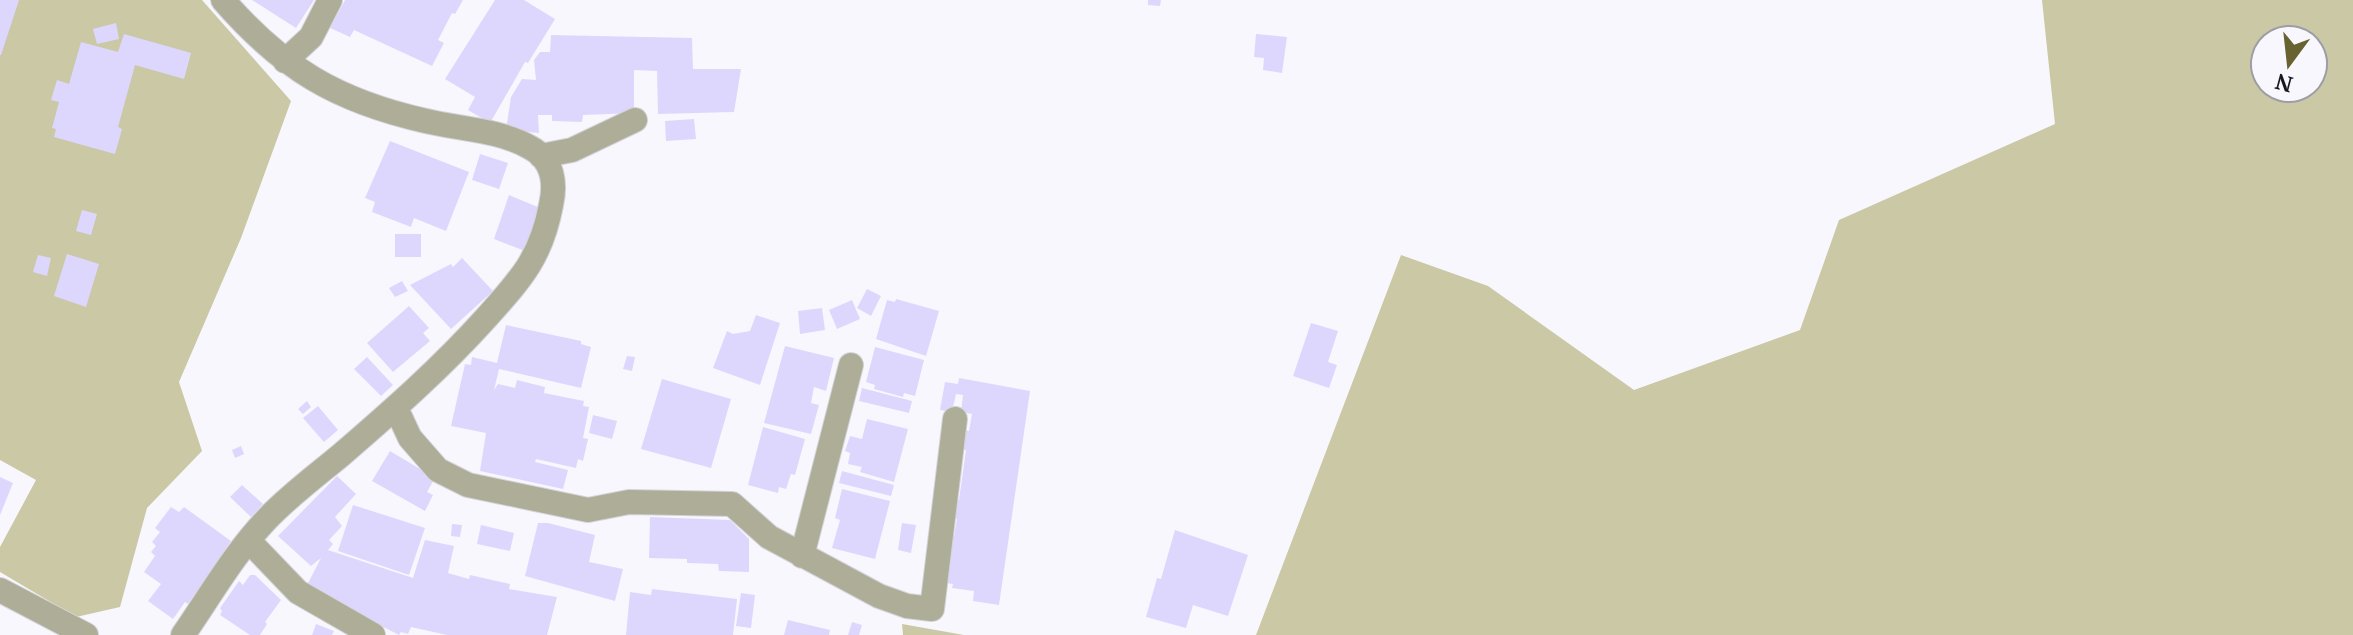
<svg xmlns="http://www.w3.org/2000/svg" width="2353" height="635" font-family="'PT Serif',serif">
<style>
.green{fill:#cbc8a6;fill-rule:evenodd}
.building{fill:#ddd7fe}
.lines{fill:none;stroke-linecap:round;stroke-linejoin:round}
.minor-casing{stroke:#d4d3da;stroke-width:26}
.minor{stroke:#aead97;stroke-width:24}
</style>
<rect width="100%" height="100%" fill="#f8f7fd"/>
<path class="green" d="M0,0H202L291,101L241,238L179,382L202,451L147,508L120,607L76,617L0,572V547L36,480L0,460Z
M2042,0H2353V635H1256L1401,255L1488,286L1634,390L1800,330L1839,220L2055,124ZM2265,40H2313V88H2265Z
M902,624L964,635H903Z"/>
<path class="building" d="M0,0H19L1,55H0Z
M252,0H314L296,28Z
M345,0H463L455,14L452,13L438,40L444,43L432,66L354,30L350,37L330,28Z
M495,0H524L555,19L528,63L525,62L490,123L468,110L475,97L445,79Z
M1148,0H1161L1160,6L1148,5Z
M116,23L119,39L97,44L93,29Z
M124,34L191,53L184,79L135,65L118,127L122,129L115,154L54,137L56,129L52,128L59,102L51,100L57,80L69,84L81,42L118,52Z
M1256,34L1287,37L1282,73L1263,70L1264,58L1254,57Z
M551,35L692,38L693,69H741L734,112L658,114L657,71L634,70V113L583,115L582,122L552,121V115H538L539,133L506,130L511,97L522,79L536,80L534,60L540,52H550Z
M694,119L696,139L666,141L665,121Z
M390,141L469,172L446,231L414,218L411,227L372,212L375,202L365,198Z
M480,154L508,163L499,189L472,180Z
M509,195L540,208L525,251L494,239Z
M82,210L97,214L91,235L76,231Z
M395,234H421V257H395Z
M67,254L99,264L86,307L54,296Z
M38,255L51,258L47,276L33,272Z
M462,258L493,291L451,329L410,285L451,264L453,267Z
M402,281L408,291L395,297L389,288Z
M867,289L881,296L871,316L857,308Z
M896,299L939,311L926,356L876,339L887,300L895,302Z
M852,300L860,319L837,329L829,310Z
M409,306L429,328L423,333L430,341L393,372L367,343Z
M822,308L825,330L800,334L798,311Z
M756,315L780,323L760,385L713,368L727,331L733,334L750,331Z
M1311,323L1338,331L1328,362L1337,365L1329,388L1293,376Z
M506,325L581,341V344L591,347L581,388L499,369L494,390L498,384L515,388L517,380L545,387L544,393L584,401L583,406L589,407L583,438L588,439L583,461L578,459L576,468L536,459L535,462L568,470L563,489L480,471L486,433L451,426L465,364L471,365L472,357L497,363Z
M785,346L834,358L826,391L814,387L811,403L819,405L811,434L764,423Z
M875,347L924,360L915,396L904,393L903,397L874,389L875,385L866,382Z
M627,356L635,357L632,371L623,369Z
M367,357L393,385L381,396L354,369Z
M959,378L1030,391L999,605L973,601L974,591L952,588L953,584L946,583L951,551H945L947,536H954L957,519L950,518L952,499L959,500L966,450L959,449L962,430L969,431L972,414L961,412L963,395L956,394L952,412L940,410L945,382L958,384Z
M662,379L731,399L711,468L641,449Z
M862,388L912,401L909,413L859,401Z
M307,401L311,407L303,414L298,409Z
M318,406L338,430L324,442L303,418Z
M593,415L617,421L612,439L589,433Z
M867,419L908,429L894,482L860,472L862,467L848,464L850,453L845,451L850,436L862,439Z
M763,427L805,439L795,475L791,474L786,489L779,487L778,493L748,485Z
M241,446L244,454L235,458L232,450Z
M390,451L435,478L427,492L433,495L425,511L372,481Z
M842,471L894,485L891,496L839,483Z
M337,476L356,494L335,517L342,526L329,540L333,544L328,550L413,578L425,540L454,546L448,573L469,579L470,575L510,584L509,589L557,597L547,635H447L411,627L408,634L401,632L399,635L306,587L321,558L311,566L278,536Z
M0,477L13,483L0,515Z
M242,485L263,504L251,517L230,497Z
M842,489L890,501L875,559L832,548L840,520L835,518Z
M353,505L425,528L409,575L338,551Z
M171,507L179,512L184,507L231,541L188,604L185,602L173,619L148,601L161,584L144,572L155,556L151,552L156,546L152,542L160,532L155,528Z
M650,517L730,520L749,539V572L719,571L718,564L687,563V559L649,558Z
M538,523H548L595,535L589,562L623,569L615,601L525,576Z
M902,523L916,525L911,553L898,550Z
M452,524L462,525L460,537L451,536Z
M481,525L514,533L510,551L477,544Z
M1175,530L1248,555L1228,616L1193,605L1186,628L1146,617L1157,578L1161,579Z
M250,575H255L281,600L265,622L267,624L260,635H250L220,615L222,611L220,608L239,581L243,585Z
M652,589L737,599L733,635H626L630,592L651,595Z
M741,593L755,595L751,628L736,626Z
M788,620L830,630L829,635H784Z
M852,622L862,625L859,635H848Z
M316,624L334,631L332,635H312Z"/>
<g class="lines">
<defs>
<path id="minor" d="M285,61L311,37L330,0
M541,156L572,150L635,120
M396,408L410,438L438,470L468,485L588,510L629,502L732,504L769,537L879,596L907,606L932,609L955,419
M249,541L298,592L373,635
M802,556L851,365
M0,590L86,635
M183,635C210,596 235,552 268,518C290,495 317,475 341,455C392,411 441,368 486,318C521,279 541,258 551,205C556,183 553,160 531,148C501,130 459,129 426,121C337,101 283,69 223,0"/>
</defs>
<use href="#minor" class="minor-casing"/>
<use href="#minor" class="minor"/>
</g>
<g transform="translate(2289 64) rotate(195)"><circle r="38" fill="#f8f7fd" stroke="#9e9da5" stroke-width="2"/>
<path d="M0-6L14 30L0 20L-14 30Z" fill="#67622f"/>
<text y="-12" font-size="22" font-weight="bold" text-anchor="middle" fill="#181721">N</text>
</g>
</svg>
